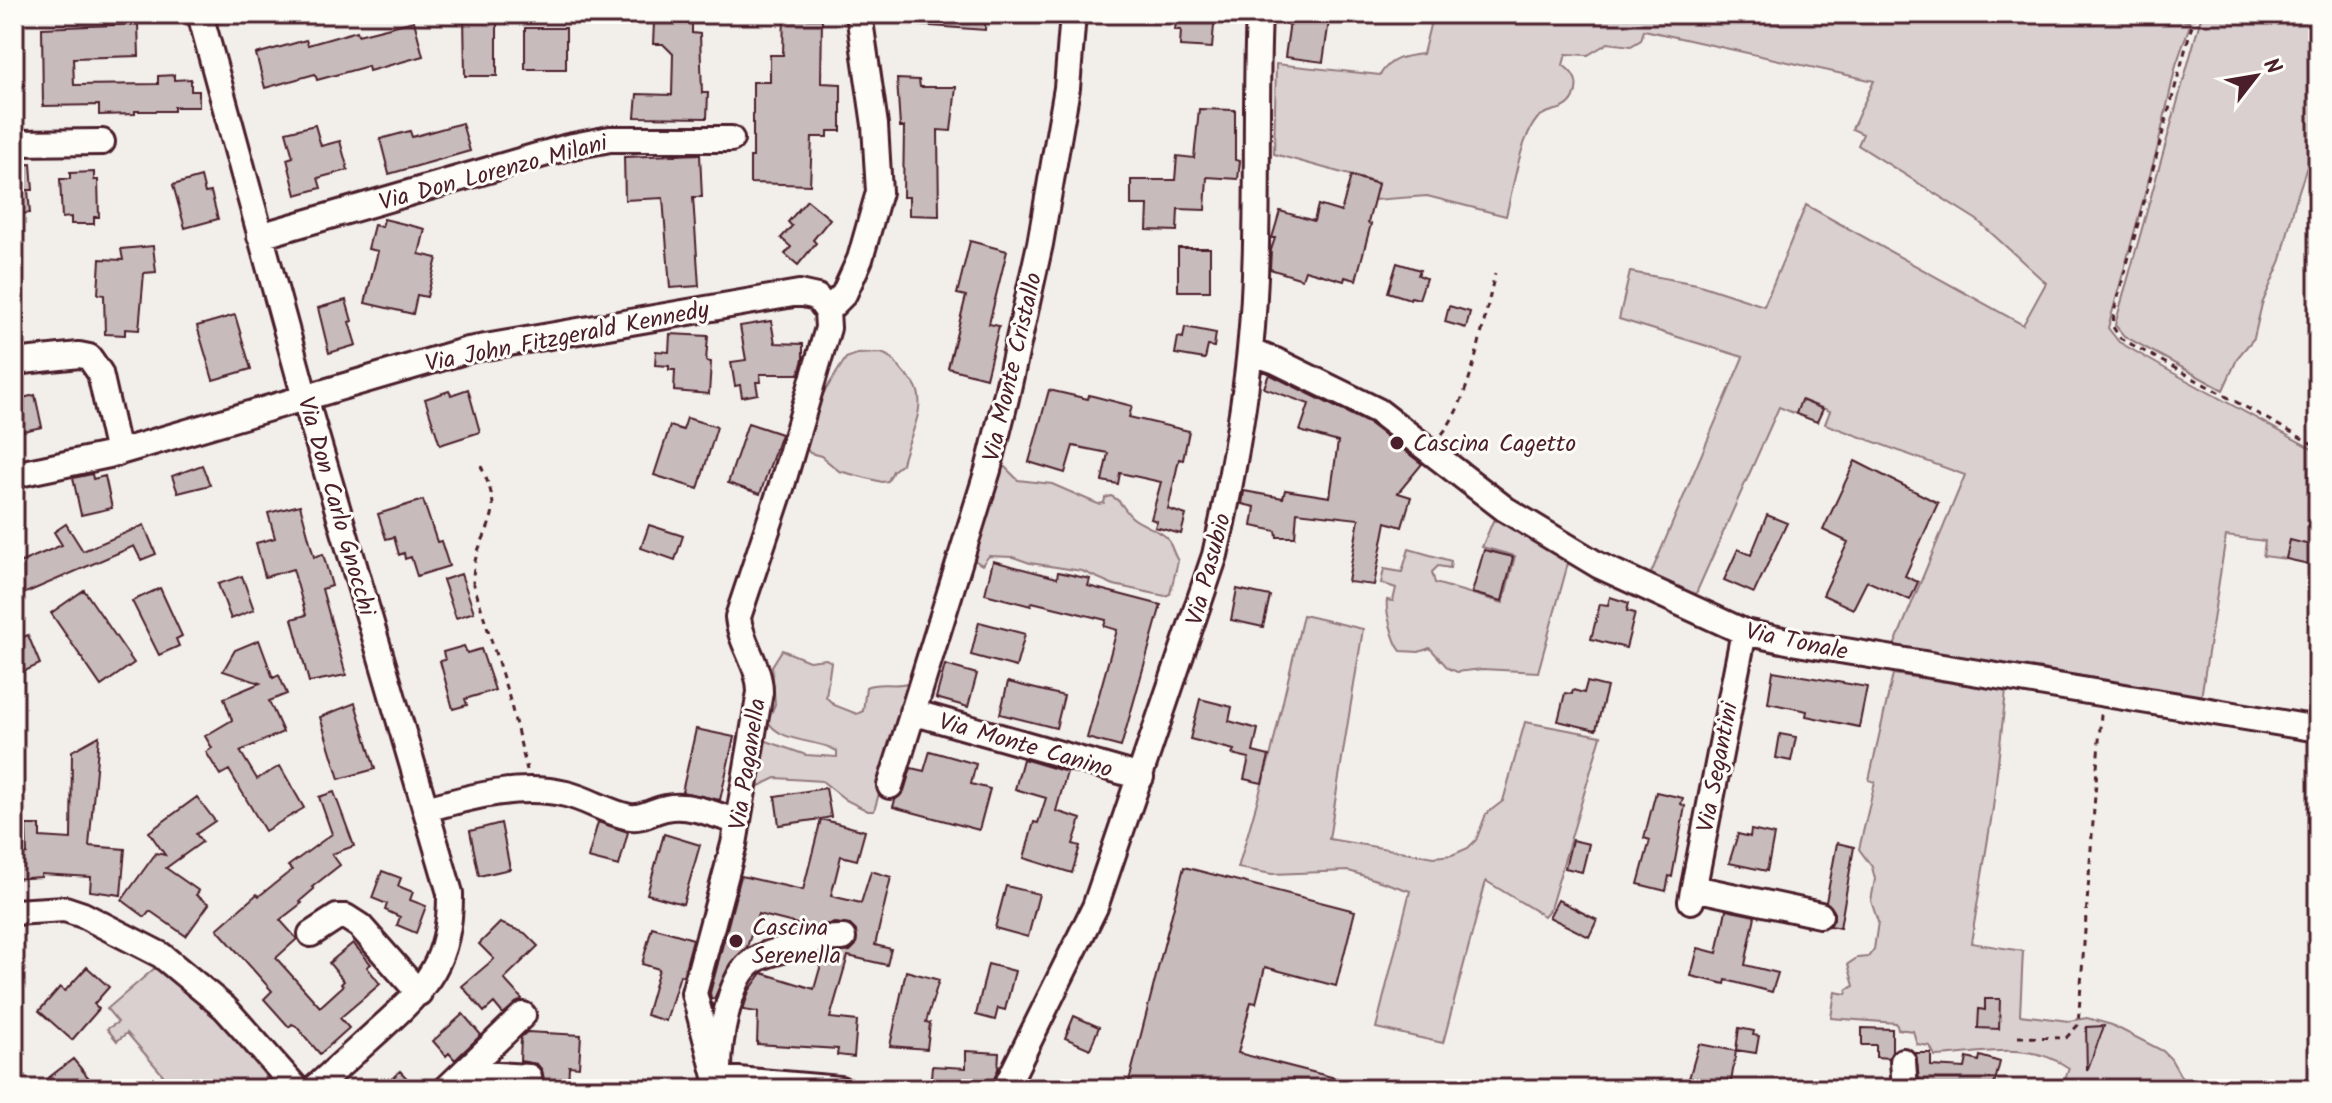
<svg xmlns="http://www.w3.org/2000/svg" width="2332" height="1103" font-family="Kalam,sans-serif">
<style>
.green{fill:#d9d0cf;stroke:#92787d;stroke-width:2}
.building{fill:#c8bbbb;stroke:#4a1f2b;stroke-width:2}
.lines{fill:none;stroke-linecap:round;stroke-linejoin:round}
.minor-casing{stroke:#4a1f2b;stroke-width:30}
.path{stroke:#4a1f2b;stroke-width:3;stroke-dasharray:6 6;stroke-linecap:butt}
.minor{stroke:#fdfcf7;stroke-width:24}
.poi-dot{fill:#4a1f2b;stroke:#fdfcf7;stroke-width:3}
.labels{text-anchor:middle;stroke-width:6;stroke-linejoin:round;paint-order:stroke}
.street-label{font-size:24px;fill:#4a1f2b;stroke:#fdfcf7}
.poi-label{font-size:24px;fill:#4a1f2b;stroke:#fdfcf7;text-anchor:start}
</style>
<rect width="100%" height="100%" fill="#f2efeb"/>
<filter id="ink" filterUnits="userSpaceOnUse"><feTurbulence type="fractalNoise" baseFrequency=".0125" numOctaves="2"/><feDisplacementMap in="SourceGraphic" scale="16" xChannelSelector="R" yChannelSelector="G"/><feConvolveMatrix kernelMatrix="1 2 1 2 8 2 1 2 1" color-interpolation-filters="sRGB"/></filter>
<g filter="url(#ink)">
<path class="green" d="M1425,14H2153L2191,22L2176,65L2158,146L2108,328L2119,342L2166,369L2318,452V547L2290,541L2286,559L2263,556L2265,541L2226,536L2201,698L1892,651L1965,475L1825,424L1830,411L1802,400L1796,414L1779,407L1694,598L1649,578L1743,357L1619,319L1630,272L1697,284L1764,306L1806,205L2023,325L2046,283L1977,220L1858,145L1863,134L1852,129L1874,81L1644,30L1641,40L1631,46L1608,43L1588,55L1566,54L1563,65C1575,74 1580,83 1574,97C1566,114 1548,107 1537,119C1520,139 1513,189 1506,216L1427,196L1374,200L1378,183L1274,154L1276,64L1380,75C1390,58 1404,56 1423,54L1430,25Z
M2202,14H2318V133L2295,203L2281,260L2262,304L2254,338L2238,357L2223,390L2124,336L2115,325Z
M881,353C894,357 896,364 905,374C906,375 913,382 914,383C930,407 906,441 902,464L893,471L888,481L882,482L839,471L821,456L810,453L806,448L805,436L816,405L846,358L857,354Z
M999,467H1005L1018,480L1052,484L1098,504L1104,503L1105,498L1111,496C1123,501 1123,510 1133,518C1140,524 1163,532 1167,538C1171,543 1173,553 1178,561L1170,594L1165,596L1114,585L1082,571L1030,563L1013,557L989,556L982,565L968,556Z
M1505,520L1569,560L1538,672L1482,669L1457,672L1448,668L1430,648L1419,652L1401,651C1394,644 1385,610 1387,600L1393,601L1396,588L1381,583L1384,569L1402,572L1409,549L1451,561L1450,568L1438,566L1432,572L1435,583L1503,603L1515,556L1482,547L1493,521Z
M1303,615L1363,629L1329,839L1434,857L1452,855L1468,848L1476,840L1486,814L1503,801L1525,722L1601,736L1550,909L1544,916L1486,881L1443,1043L1376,1028L1410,891L1349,871L1272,874L1238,868L1271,753Z
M782,650L809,661L826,659L831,662L826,697L834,705L857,714L863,711L866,687C878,681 894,687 907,683L917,690L912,712L898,716L897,733L888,760L882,768V783L874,811H868L846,800L822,781L776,778L757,787L755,774L764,740L806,755L837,757V751L831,748C812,740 778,741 768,721L775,704L772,666Z
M1893,674L2006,691L1993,808L1971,943L2023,951L2020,1015L2069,1021L2087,1018L2112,1025L2163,1051L2171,1059L2188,1089H2062L2069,1068C2028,1040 1982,1054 1935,1056L1930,1046L1917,1044L1913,1031L1898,1029L1896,1023L1831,1018L1835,992L1846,994L1848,989L1854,986L1848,964L1857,958L1868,957L1874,949L1878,922L1871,901L1875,879L1872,867L1859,849L1875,782L1869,780Z
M156,967L193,994L239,1043L276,1089H156L153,1085L163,1075L127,1033L117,1041L107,1029L118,1022L107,1009Z"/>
<path class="building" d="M464,14H497V76H465Z
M784,14H808V19H822L821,83L841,84V131H828V137H812L810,185L750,183V157H753V82H770V55H783Z
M919,14H986L985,30L918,25Z
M1177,14H1215L1212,48L1180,46L1181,30H1175Z
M1291,14H1330L1323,62L1285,57Z
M414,21L423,56L369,71L368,66L317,80L315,74L265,88L256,54L306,40L308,45L357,31L358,35Z
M692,21V33L700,34L702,93H708L707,118L635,117L637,94L672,95L673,54L663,44H653L654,22Z
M138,24L139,56L73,58L74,85L158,84V76L174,75V80L191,79V91H199V107H174V111H135V114L99,115V105L43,106L42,28Z
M525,28H566V69H525Z
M897,79L919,80L920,87H956L951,131L938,130L939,216L909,215V197H903L904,127H900Z
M1199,109L1235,110V160L1240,161L1238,179L1207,177L1205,210L1178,209L1177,231L1147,230L1148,205H1131V180H1175L1177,156L1194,158Z
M462,123L470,151L389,174L380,139L410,131L412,137Z
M315,125L321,146L340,141L348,170L318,178L321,188L296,195L287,159L293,157L286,132Z
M700,154L702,197H693L699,286L670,288L663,198L625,200L624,157Z
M31,164L33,190H28L30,213L14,214V165Z
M94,172V180H98L99,217H94V224H71V217L62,218L60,179H70V173Z
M1351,176L1378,184L1368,223L1371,224L1356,280L1345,277L1344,281L1305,270L1302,279L1270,269L1271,250L1275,238H1272L1280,211L1314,221L1318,205L1341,212Z
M201,177L205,193L211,192L218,219L185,228L173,185Z
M807,200L830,219L813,240L816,243L798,265L785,254L791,247L781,238L792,226L788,222Z
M384,219L425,229L419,254L437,258L427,297L417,295L413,314L365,303L378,251L368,249L374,225L382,227Z
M970,241L1007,251L989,324L999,326L986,378L948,368L966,296L957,294Z
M153,246L156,272L144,273L139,330L125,329V335L105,334L104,295L98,294L100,259L123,260L121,249Z
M1178,248H1210V291H1178Z
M1397,263L1420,270L1418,275L1426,278L1419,299L1411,297L1410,299L1388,292Z
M346,300L352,321L349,322L356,345L329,353L318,308Z
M1449,306L1470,312L1466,328L1445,322Z
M235,315L251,369L213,380L197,326Z
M771,321L775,343L803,344V359L799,374H760L761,382H756L758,394L742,397L740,385L735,386L731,362L746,360L740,326Z
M1185,327L1216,333L1214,347L1208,346L1205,359L1175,354L1178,337L1183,338Z
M670,334L708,336L706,361L711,362L709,394L674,391L675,370H669V366L655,365L656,351L669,352Z
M1269,374L1370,424L1422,464L1398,493L1411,497L1402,527L1386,522L1374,585L1348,582L1359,519L1297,512L1295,537H1277L1276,531L1252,526L1255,507L1242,504L1244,491L1283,498L1285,490L1330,497L1338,442L1300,431L1309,404L1264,388Z
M468,389L480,432L440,445L425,399L449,391L451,395Z
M1049,390L1088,399L1089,395L1132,406L1129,417L1189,431L1183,460L1179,459L1168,509L1186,515L1181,534L1155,527L1157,521L1151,519L1161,482L1120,473L1118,484L1102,481L1108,453L1073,446L1065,473L1029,462Z
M35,395L42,427L14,433V400Z
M1801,400L1823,409L1817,422L1796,414Z
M687,418L717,427L698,489L654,475L670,426L683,430Z
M748,423L781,434L760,494L728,483Z
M1855,461L1938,503L1905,576L1918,582L1910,600L1867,581L1853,609L1823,595L1848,542L1823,530Z
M202,465L210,485L178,493L172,476Z
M92,474L93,479L105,476L112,508L81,515L73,478Z
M423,500L437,542L441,541L449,566L417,576L411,557L405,559L404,553L399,555L394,537L386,539L378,514Z
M300,505L314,557L323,554L332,586L322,589L346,675L309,682L292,619L306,615L293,569L265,577L256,543L275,538L268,513Z
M1767,515L1787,523L1754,593L1724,580L1738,549L1751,555Z
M66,524L83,551L144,525L156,554L141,560L134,546L14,598V565L62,545L54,532Z
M649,525L683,536L675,560L641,548Z
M2290,540L2318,547V566L2286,559Z
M1484,550L1513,557L1502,601L1472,593Z
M993,561L1057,578L1058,572L1090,579L1088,586L1161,605L1121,747L1087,738L1117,630L1104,626L1106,620L1032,602L1031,606L985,594Z
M461,574L474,612L456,618L443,580Z
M242,576L254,610L231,619L218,584Z
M160,588L182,636L176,639L179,646L159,655L132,601Z
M1237,589L1270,596L1263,627L1231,620Z
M84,590L134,663L101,686L51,613Z
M1610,597L1629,603L1627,611L1635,613L1626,648L1591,639L1600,604L1608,605Z
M979,622L1025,634L1016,667L971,655Z
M28,635L40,664L14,676V641Z
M259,640L273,678L279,675L287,694L269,701L283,732L240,751L257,779L280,766L304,808L265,831L229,770L220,775L206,752L212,748L205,736L232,720L224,698L260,683L223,671L235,650Z
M464,646L467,653L481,649L495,690L465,699L467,705L453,709L440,661L445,660L443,652Z
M945,665L977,674L968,707L936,698Z
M1773,671L1867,687L1859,727L1806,716L1807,711L1768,703Z
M1008,682L1064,696L1056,728L1000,714Z
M1587,682L1607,687L1596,730L1558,721L1565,693L1572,694L1573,690L1584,693Z
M1200,699L1232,707L1229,721L1258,729L1253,752L1269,756L1262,783L1244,779L1249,758L1232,754L1234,750L1190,739Z
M355,703L375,769L339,779L320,717Z
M696,729L734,737L720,800L682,792Z
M1780,734L1796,737L1791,761L1776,758Z
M99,736L89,846L125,849L121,895L90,891L91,877L41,874V877L14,879V855L27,854L26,825H40V837L71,839L72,751Z
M930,751L976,764L971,784L990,789L979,830L893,807L895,800L904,791L911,768L924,771Z
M1023,759L1067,772L1056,811L1081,819L1073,844L1080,846L1072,873L1024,858L1034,822L1038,823L1046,798L1015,789Z
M826,788L831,817L821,819L865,831L857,860L841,856L831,896L861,903L871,871L891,877L875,945L891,949L887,965L848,956L830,1018L857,1021L854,1057L837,1055L838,1049L757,1044L758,1012L743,1010L749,991L762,973L814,989L824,954L850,951L856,945V931L850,925L835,923L809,927L758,914L747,947L729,966L714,999L711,998L710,993L741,876L803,890L821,819L779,825L775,796Z
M334,792L354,846L332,854L340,865L312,887L314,889L300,901L302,903L280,920L297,939L276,958L320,1007L343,986L341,984L344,981L329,963L353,943L371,964L367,967L380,984L340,1018L349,1028L320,1054L296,1026L292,1024L289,1027L264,999L272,991L217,929L257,894L259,896L292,870L288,866L332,834L319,797Z
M1656,792L1683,798L1681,804L1685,806L1672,877L1669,876L1666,891L1638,884L1650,840L1644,838Z
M197,797L215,821L196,834L202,842L166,868L199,891L196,895L209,904L186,936L150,911L145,917L122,900L156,853L165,855L149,832Z
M598,822L628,832L619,866L588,858Z
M501,823L510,869L479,876L470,831Z
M1751,830L1774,835L1767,871L1729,863L1738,834L1750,837Z
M664,834L700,845L683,904L647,894Z
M1572,840L1589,844L1582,872L1565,868Z
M1837,843L1854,847L1840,928L1830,926L1834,919V911L1826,902Z
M1184,867L1355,911L1336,986L1265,967L1256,1003L1251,1002L1238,1053L1359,1084L1358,1089H1127Z
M382,871L401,878L398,886L413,892L410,900L426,906L416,933L397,925L400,917L385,910L387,904L372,898Z
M1006,886L1039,894L1028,937L995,928Z
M1558,900L1597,920L1589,937L1549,917Z
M1726,910L1755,916L1745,965L1778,973L1772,992L1726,980L1725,984L1691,976L1698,948L1717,953Z
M500,923L525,933L538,946L504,979L522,999L503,1014L494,1003L484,1012L462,986L494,959L479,944Z
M652,927L693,939L683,976L680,975L666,1021L646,1015L659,969L642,964Z
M988,964L1015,971L1005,1010L998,1008L995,1020L976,1015Z
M87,967L109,987L94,1004L99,1009L72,1040L39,1011L60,987L65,991Z
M906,971L939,980L926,1022L930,1023L927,1049L890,1046Z
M1985,999H2000L1999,1029L1978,1028L1979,1009L1985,1010Z
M463,1014L481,1035L455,1060L449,1053L446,1056L433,1041Z
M1074,1016L1099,1027L1090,1049L1065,1038Z
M2104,1026L2087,1071L2086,1027Z
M1739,1028L1754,1031L1753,1035L1759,1036L1756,1053L1736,1050Z
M1862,1028L1892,1029V1052L1889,1058L1876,1057V1045H1862Z
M527,1032L581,1035L579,1067L569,1066L568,1089H537L544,1079L542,1070L537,1064L520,1061L521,1037Z
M1699,1044L1736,1051L1730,1089H1686Z
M966,1051L999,1053L998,1069L990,1089H930L932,1066L966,1068Z
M1916,1053H1931V1066L1965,1068L1967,1058L1979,1061L1980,1056L2000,1062L1993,1089H1920Z
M73,1059L98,1089H34Z
M400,1071L417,1089H381Z"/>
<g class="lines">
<defs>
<path id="minor" d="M200,14L305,398L450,893C451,961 427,987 379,1030C357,1050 336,1069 314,1089
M14,143L102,142
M260,236L568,147L610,139H731
M827,311L844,294L860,259L879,192L875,125L859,14
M1250,352L1276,361L1378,411L1505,509L1598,565L1744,632L1797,643L2318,729
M14,362L79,355L89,357L100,373L118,453
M14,475L109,455L468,350L799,293L817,297L827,311L828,328L782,485L738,617C740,643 760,665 760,692L734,844L694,993L718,1084
M912,712L1141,777
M890,786L988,470L1006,398L1040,244L1067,88L1073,14
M426,809C471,797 520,783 566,794C588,799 608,813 630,817C642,819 654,810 666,808C689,803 716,815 738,822
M1694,888L1820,915
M1691,901L1744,632
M14,912L65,909L83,915L161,955L225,1008L297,1089
M311,934L337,917H346L360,926L419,993
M1903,1061L1905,1089
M469,1067L480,1074L529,1077
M719,1069C719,1042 728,983 749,964C759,955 776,952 789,948C807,942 824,937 843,938
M446,1089L523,1015
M711,1089L726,1080H738L840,1089
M1005,1089L1095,907L1215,555C1230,488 1243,419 1250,350C1261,240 1254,125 1259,14"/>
</defs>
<use href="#minor" class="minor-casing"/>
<path class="path" d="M2195,14L2114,312L2113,327L2120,338L2318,447
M1442,434C1472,397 1483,322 1495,274
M481,466C487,480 496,500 492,515C485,542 473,549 473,582L509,697L527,770
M2018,1037L2066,1038L2078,1025L2101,714"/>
<use href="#minor" class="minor"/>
</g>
</g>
<g class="poi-dot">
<circle cx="1397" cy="443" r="8"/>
<circle cx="736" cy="941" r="8"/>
</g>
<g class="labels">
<g class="street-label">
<text transform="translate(493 172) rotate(-15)" y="8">Via Don Lorenzo Milani</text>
<text transform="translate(567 336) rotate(-11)" y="8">Via John Fitzgerald Kennedy</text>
<text transform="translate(1012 367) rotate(-77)" y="8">Via Monte Cristallo</text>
<text transform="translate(337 506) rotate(74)" y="8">Via Don Carlo Gnocchi</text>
<text transform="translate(1208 569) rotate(-75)" y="8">Via Pasubio</text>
<text transform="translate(1797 641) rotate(12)" y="8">Via Tonale</text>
<text transform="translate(1026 745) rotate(16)" y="8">Via Monte Canino</text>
<text transform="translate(747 764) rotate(-81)" y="8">Via Paganella</text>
<text transform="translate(1717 767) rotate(-79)" y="8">Via Segantini</text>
</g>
<g class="poi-label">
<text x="1413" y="451">Cascina Cagetto</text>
<text x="752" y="935">Cascina<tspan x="752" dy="28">Serenella</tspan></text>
</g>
</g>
<rect width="2332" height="1103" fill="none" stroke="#fdfcf7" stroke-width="48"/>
<rect x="24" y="24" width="2284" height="1055" fill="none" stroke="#4a1f2b" stroke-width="3" filter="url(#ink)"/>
<g transform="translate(2256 76) rotate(59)" stroke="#fdfcf7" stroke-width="6" paint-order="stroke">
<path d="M0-6L14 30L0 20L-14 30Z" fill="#4a1f2b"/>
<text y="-12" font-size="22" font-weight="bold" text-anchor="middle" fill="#4a1f2b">N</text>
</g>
</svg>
